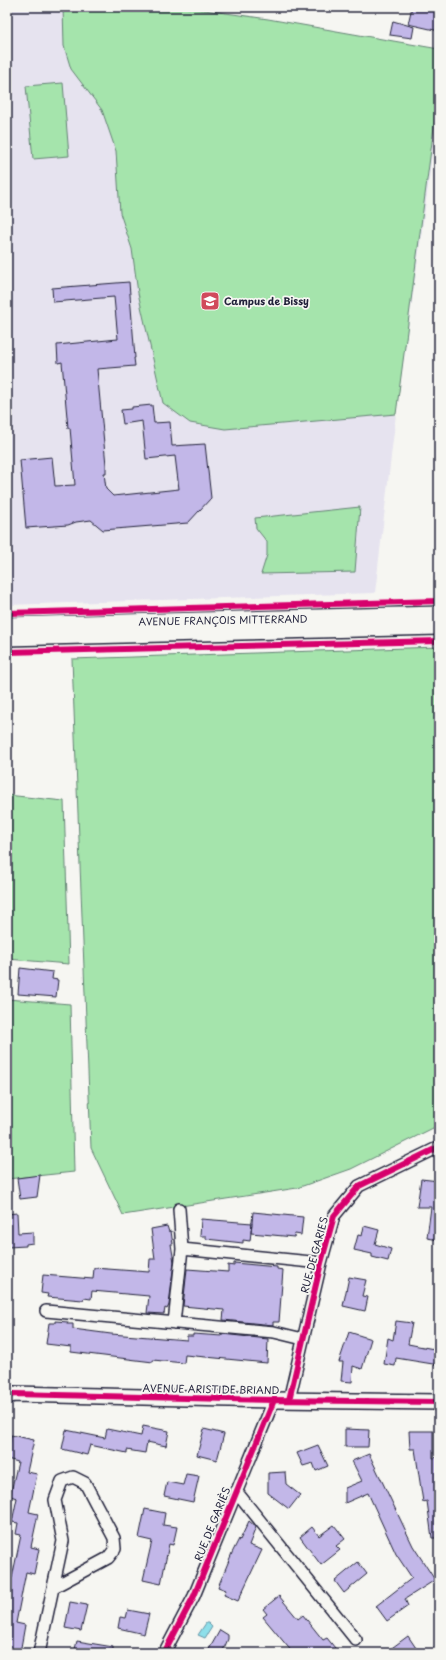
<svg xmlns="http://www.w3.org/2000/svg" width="446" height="1660" font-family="'Playpen Sans',sans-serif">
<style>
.built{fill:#e6e3ef}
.green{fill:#a5e4ac;stroke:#648374}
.water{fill:#8edfea;stroke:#6393a4}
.building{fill:#c2b7e8;stroke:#22223b}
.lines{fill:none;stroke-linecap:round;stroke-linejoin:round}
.street-casing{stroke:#22223b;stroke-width:14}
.secondary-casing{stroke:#22223b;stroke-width:18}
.street{stroke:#f6f6f2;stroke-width:11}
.secondary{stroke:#f6f6f2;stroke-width:15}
.cycleway-casing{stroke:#f6f6f2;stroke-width:8}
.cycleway{stroke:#d6006c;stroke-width:6}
.labels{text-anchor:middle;stroke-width:3.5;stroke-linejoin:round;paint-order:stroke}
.poi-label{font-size:10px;font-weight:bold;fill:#22223b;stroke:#f6f6f2;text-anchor:start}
.street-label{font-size:10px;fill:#22223b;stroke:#f6f6f2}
</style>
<rect width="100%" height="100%" fill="#f6f6f2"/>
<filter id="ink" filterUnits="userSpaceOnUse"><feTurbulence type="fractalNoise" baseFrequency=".025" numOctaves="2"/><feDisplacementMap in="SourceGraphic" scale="8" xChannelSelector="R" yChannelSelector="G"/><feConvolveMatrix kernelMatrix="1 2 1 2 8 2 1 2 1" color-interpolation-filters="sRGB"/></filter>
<g filter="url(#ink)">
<path class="built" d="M7,7H182L268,19L439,49V94L428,188L396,414L375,593L7,605Z"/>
<path class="green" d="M63,7H183L268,19L439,49V89L396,414L225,429L190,423L163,403L138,293L132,249L120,213L116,151L102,110L71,69L64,46Z
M63,83L69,156L33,159L26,86Z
M360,507L355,572L261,574L267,555V542L256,528L255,518Z
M439,647V1125L351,1169L297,1188L123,1215L91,1148L72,659Z
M7,795L64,801L69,964L7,959Z
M7,999L70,1004L74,1172L7,1179Z"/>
<path class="water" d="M206,1623H208L212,1627L205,1638L198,1635Z"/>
<path class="building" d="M412,7H430L439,9V31L408,24Z
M393,21L414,27L412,38L390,35Z
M129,282L135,358H134L135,366L97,369L106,465V473H104L106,489L113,496L179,489L175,456L146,459L142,421L123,424L121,410L132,409V407L152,405L154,423L170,422L172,446L205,444L211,498L188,523L103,530L91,520L76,522L68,525L26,528L20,460L52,457L55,486L75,485L70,428H68L62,362L58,363L57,345L118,339L114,297L53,302L52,288Z
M20,968L53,972L52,979L58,980L56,997L18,994Z
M40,1175L37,1197L20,1199L17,1178Z
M421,1179L439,1181V1240L427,1238L431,1207H417Z
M253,1212L303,1217L301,1235L295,1234L294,1237L251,1233Z
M17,1213L18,1233L33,1232V1243L26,1244V1246L8,1247L7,1214Z
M201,1219L252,1223L250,1241L243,1240V1243L206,1239V1236H200Z
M167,1226L169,1232L171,1231L172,1238L173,1244H171L174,1262L169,1305L167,1309L165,1308L164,1314L147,1313L149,1296L92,1291L91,1299L84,1298L83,1300L47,1297L48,1294L41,1293L43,1275L93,1279L94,1268L149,1272L150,1259H155L151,1229Z
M364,1226L379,1230L375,1244L391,1249L388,1261L372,1257V1254L354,1250L358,1235L362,1236Z
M234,1263L277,1267V1269L283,1270L279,1322H273V1325L223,1320L224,1310L183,1306L187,1269L228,1272V1265L234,1266Z
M349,1277L366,1280L362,1296L368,1297L365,1311L343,1306Z
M55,1321L68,1322L67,1324H73V1329L111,1334L187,1340V1336H193V1334L222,1336V1334L268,1339L267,1363L185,1355L184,1363L153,1360V1362L71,1352V1347L46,1344L49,1323H55Z
M396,1321L412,1323L408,1344L439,1350V1365L396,1358L395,1366L384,1364L388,1338L393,1340Z
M349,1332L371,1339L362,1369L353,1366L352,1382L341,1381L343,1362H339Z
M143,1426L169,1431L166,1446L147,1442L145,1453L127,1450V1453L90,1445L87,1455L62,1449L66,1430L105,1438L107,1429L141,1436Z
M204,1429L224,1434L217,1460L197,1455Z
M345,1429L369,1430L368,1447H345Z
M409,1431H433V1458L439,1457V1538H432L427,1501L423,1502L415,1449H410Z
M11,1435L34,1440L27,1472L37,1474L29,1512L38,1514L31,1547L39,1549L34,1574L26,1572L16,1623L25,1625L20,1653H7V1583L8,1578H12L21,1535L16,1534L18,1523L12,1522L17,1498L10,1496L18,1462L7,1459Z
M318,1445L328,1466L316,1471L313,1463L303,1466L297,1453Z
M369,1454L413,1546L435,1580L405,1599L408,1606L387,1621L376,1606L412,1578L396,1554L368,1493L345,1503V1488L362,1481L352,1461Z
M285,1472L286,1484L300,1495L289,1509L268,1493V1473Z
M186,1474L199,1476L193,1502L164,1496L167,1482L183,1485Z
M145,1509L165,1513L163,1525L177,1527L173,1545L169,1544L161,1584L143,1580L152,1541L139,1538Z
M249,1521L256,1527L249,1545L262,1550L238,1601L224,1595L226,1590L218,1587L232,1553L239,1539L240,1540Z
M334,1525L345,1539L336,1546L340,1550L321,1565L300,1537L312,1527L319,1536Z
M358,1562L367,1574L344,1593L335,1581Z
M279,1596L298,1619L303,1615L323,1640L327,1638L339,1653H293L263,1617L267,1614L263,1609Z
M70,1602L87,1605L81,1631L65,1628Z
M128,1610L149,1614L144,1634L118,1628L120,1617L126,1618Z
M220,1630L228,1635V1639L222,1653H207Z
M408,1636L416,1648L409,1653H385Z
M77,1641L113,1647V1653H74Z"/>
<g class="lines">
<defs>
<path id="street" d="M179,1209L182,1249
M46,1311L274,1332L303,1339
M174,1323L182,1249L321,1263
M289,1400L321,1263L334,1216L359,1186L439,1147
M236,1491L356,1640
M39,1653L63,1541L55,1500L62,1481L73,1477L85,1483L114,1538L115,1549L108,1558L54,1587
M164,1653L194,1596L274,1400"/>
<path id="secondary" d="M7,625L439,614
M7,638L439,627
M7,1396L14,1394L274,1400L439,1402"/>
</defs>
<use href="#street" class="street-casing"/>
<use href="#secondary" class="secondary-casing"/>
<use href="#street" class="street"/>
<use href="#secondary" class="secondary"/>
<defs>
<path id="cycleway" d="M7,613L439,601
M7,652L439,641
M7,1396L14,1394L274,1400L439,1402
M289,1400L321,1263L334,1216L359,1186L439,1147
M164,1653L194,1596L274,1400"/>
</defs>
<use href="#cycleway" class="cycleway-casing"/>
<use href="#cycleway" class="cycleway"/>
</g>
</g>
<defs>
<symbol id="university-square" viewBox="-11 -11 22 22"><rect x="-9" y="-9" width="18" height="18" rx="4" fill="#d1495b" stroke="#f6f6f2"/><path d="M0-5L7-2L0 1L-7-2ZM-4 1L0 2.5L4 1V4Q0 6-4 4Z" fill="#fff"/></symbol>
</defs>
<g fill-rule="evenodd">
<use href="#university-square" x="199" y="290" width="22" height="22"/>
</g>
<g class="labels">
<g class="poi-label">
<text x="224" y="305">Campus de Bissy</text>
</g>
<g class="street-label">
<text transform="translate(223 620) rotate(-1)" y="4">AVENUE FRANÇOIS MITTERRAND</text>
<text transform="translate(314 1255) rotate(-75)" y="4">RUE DE GARIES</text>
<text transform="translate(211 1389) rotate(1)" y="4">AVENUE ARISTIDE BRIAND</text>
<text transform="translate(212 1524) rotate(-68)" y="4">RUE DE GARIÈS</text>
</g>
</g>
<rect width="446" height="1660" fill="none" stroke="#f6f6f2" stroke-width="24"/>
<rect x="12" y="12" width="422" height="1636" fill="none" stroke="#22223b" stroke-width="1.5" filter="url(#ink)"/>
</svg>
